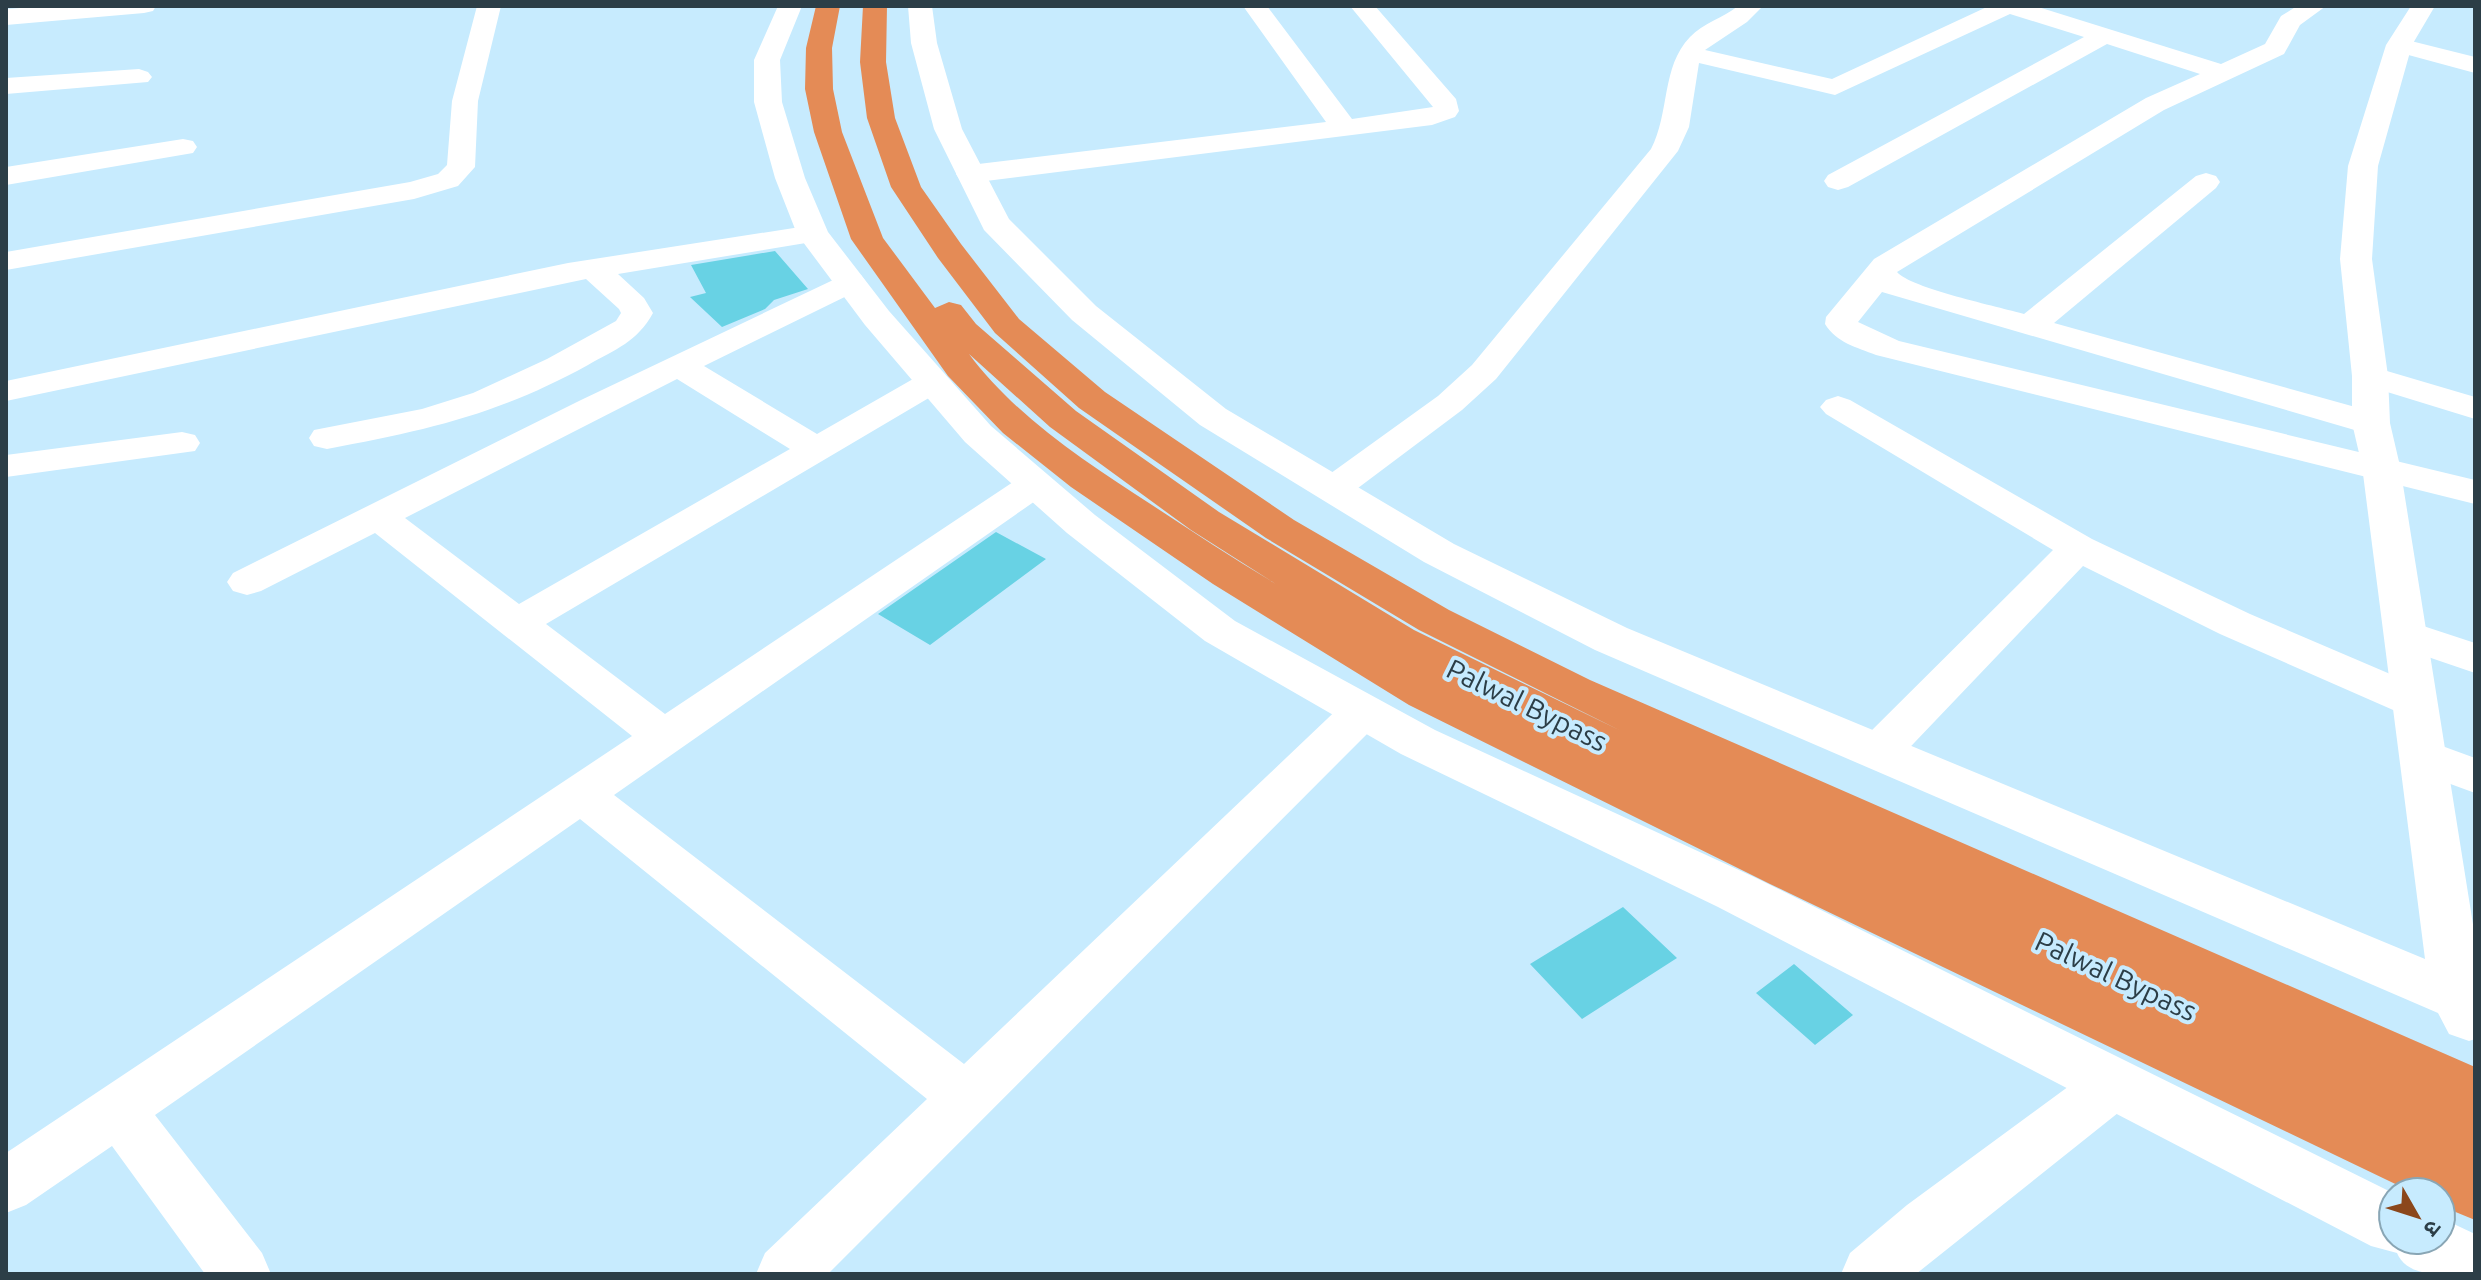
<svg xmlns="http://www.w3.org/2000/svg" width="2481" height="1280" font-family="Ubuntu,'Noto Sans Devanagari',sans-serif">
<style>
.building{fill:#68d2e4}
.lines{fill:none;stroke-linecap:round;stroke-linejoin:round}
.street{fill:#fff;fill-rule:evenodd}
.secondary{fill:#fff;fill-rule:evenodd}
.highway{fill:#e48b56;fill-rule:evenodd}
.labels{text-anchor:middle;stroke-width:8;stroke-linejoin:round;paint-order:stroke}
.street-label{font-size:28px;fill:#2c3e47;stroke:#c7ebfe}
</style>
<rect width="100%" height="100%" fill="#c7ebfe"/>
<path class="building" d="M775,251L808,289L774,300L765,309L722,327L690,297L706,293L691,265Z
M996,532L1046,559L930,645L878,614Z
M1623,907L1677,958L1582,1019L1530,964Z
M1794,964L1853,1015L1815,1045L1756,993Z"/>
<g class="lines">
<path class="street" d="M477,6H501L478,101L475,167L458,186L414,199L6,270V252L410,182L438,174L447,165L452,101Z
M1243,6H1267L1352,119L1433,107L1350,6H1375L1456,99L1459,111L1455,117L1432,125L970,183L960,180L956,174L960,168L970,165L1326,122Z
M1738,6H1763L1747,22L1705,50L1832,79L1989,6H2035L2221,64L2265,44L2281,16L2297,6H2326L2300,25L2284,54L2164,110L1897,272C1910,288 2000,307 2024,314L2196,176L2206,173L2216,176L2220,182L2216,188L2054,323L2384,415L2389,423L2384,431L2371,434L2358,431L1882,292L1858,322L1899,341L2475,480V504L1876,355C1856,347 1837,343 1825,324L1826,317L1874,259L2146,98L2200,74L2107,44L1848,187L1838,190L1828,187L1824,181L1828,175L2084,37L2010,14L1835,95L1699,63L1689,127L1678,151L1496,379L1462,410L1346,497L1333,501L1320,497L1314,489L1320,481L1438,396L1472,365L1651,149C1670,113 1661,67 1690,37C1703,23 1723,18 1738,6Z
M2399,38L2475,57V73L2390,50L2387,45L2390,40Z
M139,69L148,72L152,77L148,82L6,94V78Z
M183,139L193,141L197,147L193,153L6,185V167Z
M813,225L824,228L828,234L824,240L618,274L644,298L653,313C637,342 616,349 588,365C497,415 427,430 327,449L314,446L309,438L314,430L422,409L473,393L547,359L616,321L621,313L619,309L586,279L6,401V381L568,263Z
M850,272L861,275L866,282L861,289L704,366L817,434L920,375L932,372L944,375L949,382L944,389L546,624L665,714L1022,476L1035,473L1048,476L1054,484L1048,492L614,795L964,1064L1347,700L1363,695L1379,700L1385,711L1379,722L828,1274H756L765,1253L927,1099L580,819L155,1115L262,1253L271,1274H205L112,1146L26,1205L6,1213V1153L632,736L375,533L261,591L247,595L233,591L227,582L233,573L581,400ZM677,379L790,449L519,604L405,518Z
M2370,366L2475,397V419L2358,383L2353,376L2358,369Z
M1838,396L1850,400L2092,539L2250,614L2430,691L2437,702L2430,713L2415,718L2400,713L2220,634L2083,566L1894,764L1878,769L1862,764L1855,752L1862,740L2053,550L1826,414L1820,407L1826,400Z
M182,432L195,435L200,443L195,451L6,477V455Z
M2405,620L2475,643V673L2390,644L2384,634L2390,624Z
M2423,739L2475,758V793L2407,768L2400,756L2407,744Z
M2114,1060L2133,1067L2141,1084L2133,1101L1916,1274H1841L1850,1253L1907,1205L2095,1067Z"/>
<path class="secondary" d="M49,6H156L153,11L144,13L6,25V9Z
M778,6H802L780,60L782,102L805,178L828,232L889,311L991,426L1095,515L1235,621L1435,730L1754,877L2393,1193V1240H2441V1218L2475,1234V1274C2450,1274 2408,1280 2397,1253L2371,1246L1718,907L1401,754L1205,641L1067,533L965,442L865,325L797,234L775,178L754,102V60Z
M908,6H932L937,43L962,129L1009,219L1096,306L1226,409L1454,544L1627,628L2425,959L2362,466L2352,423V376L2340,259L2348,166L2386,45L2411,6H2435L2412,45L2378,166L2372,259L2388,376L2390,423L2400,466L2475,937V1039L2469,1041L2449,1034L2438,1013L1595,650L1424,562L1200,425L1072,320L984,230L934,129L911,43Z"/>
<path class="highway" d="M816,6H840L832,48L833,89L842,132L883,238L935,308L949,302L961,305L976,324L1076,411L1219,512L1414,630L1619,730L1419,630L1266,538L1079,408L995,333L938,258L891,187L867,118L860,62L863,6H887L886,62L895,118L921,187L961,244L1019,319L1105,392L1294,520L1449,610L1590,680L2475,1067V1220L2441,1206V1192H2412L1770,884L1409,705L1213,584L1071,487L1003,433L948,376L851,239L814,132L805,89L806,48ZM969,354L1050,427L1191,530L1276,584C1234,559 1193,532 1152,505C1087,463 1016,417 969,354Z"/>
</g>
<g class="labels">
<g class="street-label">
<text transform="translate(1527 705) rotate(26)" y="10">Palwal Bypass</text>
<text transform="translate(2116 976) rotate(25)" y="10">Palwal Bypass</text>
</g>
</g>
<rect width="2481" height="1280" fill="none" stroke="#2c3e47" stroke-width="16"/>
<g transform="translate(2417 1216) rotate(129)"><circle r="38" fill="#c7ebfe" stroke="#89a6b5" stroke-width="2"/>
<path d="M0-6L14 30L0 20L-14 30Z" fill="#8b471b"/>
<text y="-12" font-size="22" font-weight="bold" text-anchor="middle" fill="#2c3e47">उ</text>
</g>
</svg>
